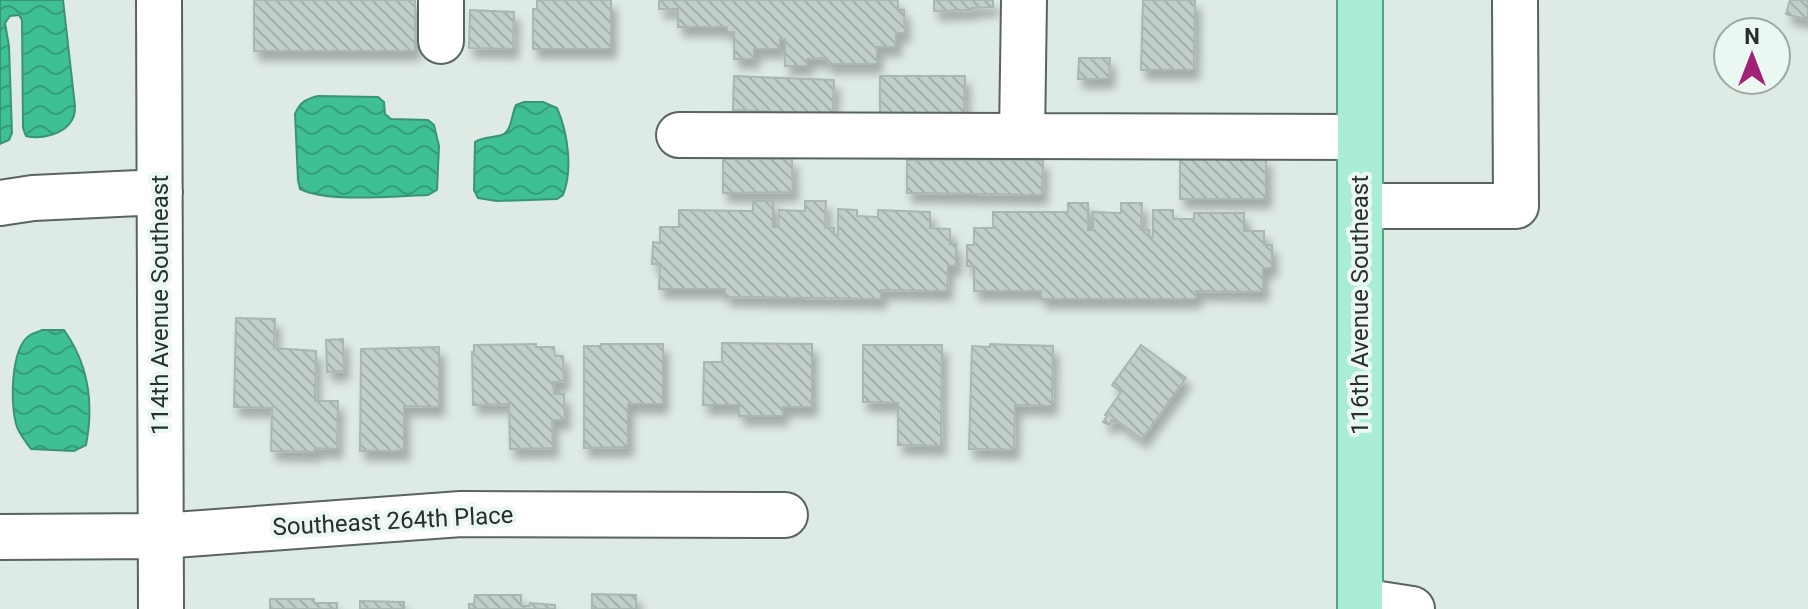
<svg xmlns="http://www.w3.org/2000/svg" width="1808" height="609" font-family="Roboto,sans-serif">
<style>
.water{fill:url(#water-waves);stroke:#389474;stroke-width:2}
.building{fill:url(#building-back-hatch);stroke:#aab6b1;stroke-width:2;filter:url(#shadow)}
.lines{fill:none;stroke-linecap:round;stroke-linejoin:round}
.minor-casing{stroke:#59645e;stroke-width:48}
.major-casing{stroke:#57a386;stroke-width:48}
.minor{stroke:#fff;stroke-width:44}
.major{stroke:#a9eed4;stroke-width:44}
.labels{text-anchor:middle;stroke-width:8;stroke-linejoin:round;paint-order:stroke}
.street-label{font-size:24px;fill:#292e2b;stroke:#ebf8f2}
</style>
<defs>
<pattern id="water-waves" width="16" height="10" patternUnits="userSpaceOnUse" patternTransform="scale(2)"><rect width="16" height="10" fill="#3ec094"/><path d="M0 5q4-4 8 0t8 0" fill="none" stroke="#349c79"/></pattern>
<pattern id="building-back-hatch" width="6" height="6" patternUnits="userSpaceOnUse" patternTransform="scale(2)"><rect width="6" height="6" fill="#c2cec8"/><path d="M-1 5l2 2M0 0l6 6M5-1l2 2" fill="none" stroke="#a7b1ac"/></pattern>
<filter id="shadow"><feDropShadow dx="5" dy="9" stdDeviation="4" flood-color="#0004"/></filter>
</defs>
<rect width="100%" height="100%" fill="#deeae4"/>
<path class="water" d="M0,0H63L75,106C75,110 74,117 72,120C65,134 40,140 26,136L23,128L22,20L19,15L10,16L5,23L9,46L12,133L9,140L0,144Z
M318,96L378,97L384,102L385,114L391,119L428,120L434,125L439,146L437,190L428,195C395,196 328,203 300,189L298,180L295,114C300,102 306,99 318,96Z
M524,102H543L557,108C568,133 573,170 563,195L557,199L497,201L478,198L474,190L475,142C485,135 502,139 507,131C512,125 512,113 516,105Z
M42,330H64C89,365 94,404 86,445L74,451L31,449C26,442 20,435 17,427C10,407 10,348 30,335C30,334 41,331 42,330Z"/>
<path class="building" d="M254,0H415V51H254Z
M537,0H611V49H533V9H537Z
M659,0H898V10H904L905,33H896V47H877V64H827V58L807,59V66H785V39H780V49H754V59H734V32H727V27H678V9H659Z
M934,0H993V7L972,8V10L934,11Z
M1143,0H1195L1194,70H1141Z
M1790,0H1808V20L1786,14Z
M470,10L514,12L513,49L469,48Z
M1079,58H1110L1109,79H1078Z
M734,76L834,80L833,114L733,110Z
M880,76H965L964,117L880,116Z
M1180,157H1266V199H1180Z
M792,158L793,192L723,193V159Z
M907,160H1043L1042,195L907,193Z
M753,201H773V227H778L779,210L805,211V201H826L825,228H834V235H838V209L857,210V216L878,217V210L930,212V228L950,229V244H956V266H948L947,291L881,290V299L725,297V289H659L660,264H652L653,242L660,243V227H679V210L753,211Z
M1068,203H1088V230H1093V212L1121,213V203H1142L1141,230H1149V237H1153V210H1173V219H1194V213H1244V231H1264V245H1272V268H1263V292L1196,291V299H1041V291H974V266H967V245H974V228H993V212H1068Z
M236,318L275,319L274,348L316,351L315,401H338L337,449L315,448V452L271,451L272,408L234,407Z
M343,339L344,371L327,372L326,340Z
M722,343L812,344V407H783V416H739V405H703L704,362H722Z
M536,344V347H554L555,356H563L564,381L553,382L554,394H564L565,420H552L553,448L510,449L509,404L473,405L472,352H474V345Z
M601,344H663V404H628V447L584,448V346H601Z
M990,344L1053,346L1052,406L1015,405L1014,450L969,449L972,346L990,347Z
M863,345H942L941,446L898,445V403L863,402Z
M1141,345L1186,378L1142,439L1116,420L1115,422L1112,420L1109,425L1103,422L1107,416L1105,415L1121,392L1112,385Z
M439,347V407L404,406V451H360L361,349Z
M592,594L636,595V609H592Z
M475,595H521V606H529L530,603L555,605V609H469V604H474Z
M270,599H314V603H337V609H270Z
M360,601L404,602V609H360Z"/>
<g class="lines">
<defs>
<path id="minor" d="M159,0L161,609
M441,0V41
M679,135L1360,137
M1022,136L1024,0
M0,203L33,198L160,192
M1360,206H1516L1515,0
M0,537L161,536L461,514L785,515
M1360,601L1412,609"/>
<path id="major" d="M1360,0V609"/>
</defs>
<use href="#minor" class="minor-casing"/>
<use href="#major" class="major-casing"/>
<use href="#minor" class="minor"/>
<use href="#major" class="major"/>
</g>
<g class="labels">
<g class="street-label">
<text transform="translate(160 305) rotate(-90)" y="8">114th Avenue Southeast</text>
<text transform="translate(1360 305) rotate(-90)" y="8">116th Avenue Southeast</text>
<text transform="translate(393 521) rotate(-3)" y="8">Southeast 264th Place</text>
</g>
</g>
<g transform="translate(1752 56)"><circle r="38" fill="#ebf8f2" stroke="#9da7a2" stroke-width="2"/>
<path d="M0-6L14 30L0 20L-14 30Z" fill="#a22376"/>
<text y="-12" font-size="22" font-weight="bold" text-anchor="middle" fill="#292e2b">N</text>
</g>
</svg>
